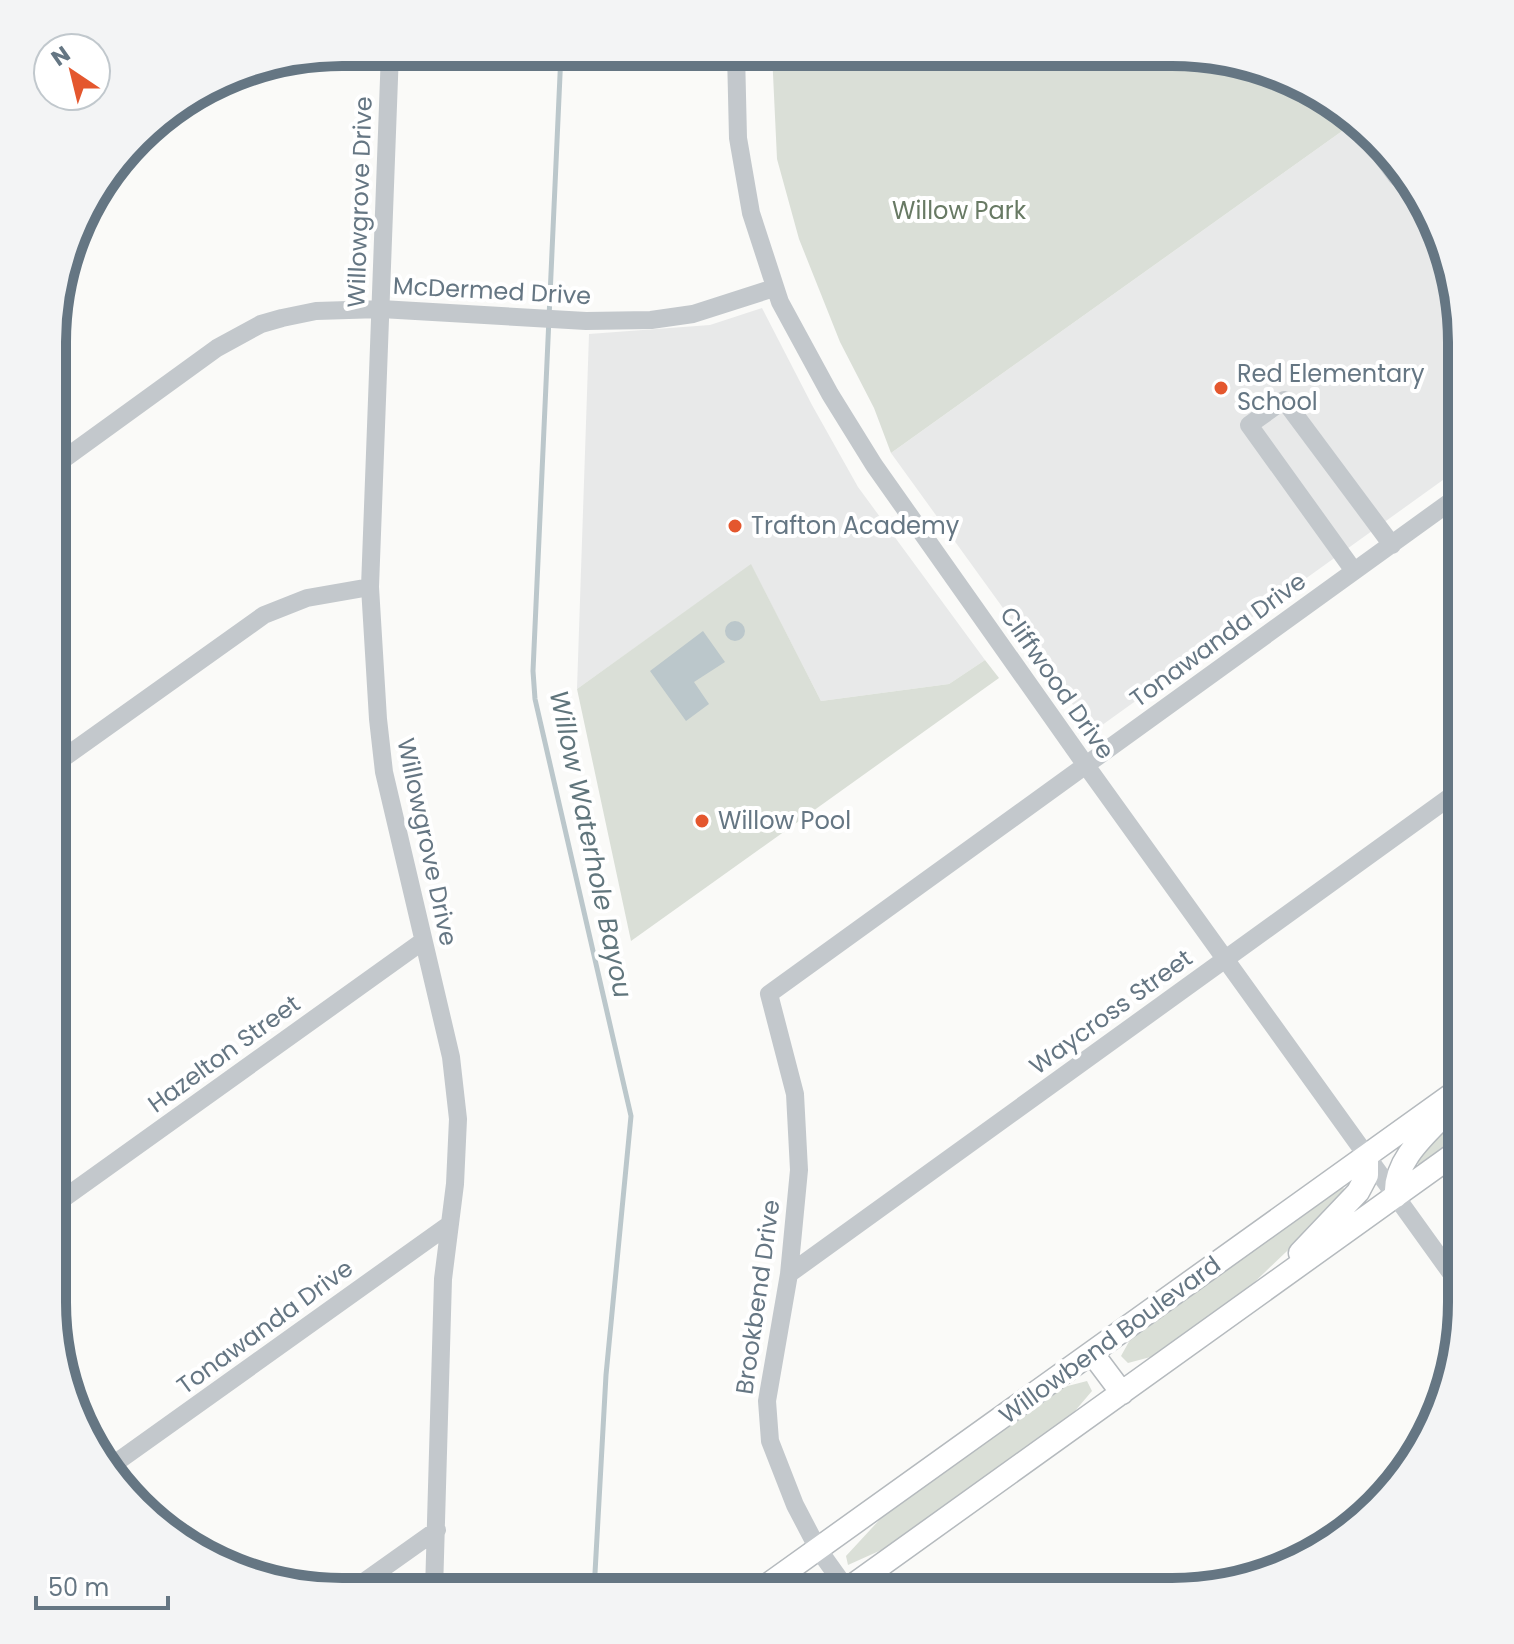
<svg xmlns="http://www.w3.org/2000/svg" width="1514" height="1644" font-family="Poppins,sans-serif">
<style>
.built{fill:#e8e9e9}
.green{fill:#dadfd7}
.water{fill:#bbc7cb}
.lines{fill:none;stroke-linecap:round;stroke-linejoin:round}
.stream{stroke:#bbc7cb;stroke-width:5}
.major-casing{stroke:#b5babe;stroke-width:25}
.minor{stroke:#c3c8cc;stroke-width:18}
.major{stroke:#fff;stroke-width:22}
.poi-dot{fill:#e4572e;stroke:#fff;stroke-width:3}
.labels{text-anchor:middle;stroke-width:8;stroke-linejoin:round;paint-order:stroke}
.street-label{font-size:24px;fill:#657683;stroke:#fff}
.park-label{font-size:24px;fill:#687a64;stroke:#fff}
.poi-label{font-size:24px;fill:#657683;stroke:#fff;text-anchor:start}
.water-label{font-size:26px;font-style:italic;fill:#60757c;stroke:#fff}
.rim{fill:none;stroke:#657683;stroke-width:10}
</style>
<rect width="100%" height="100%" fill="#fafaf8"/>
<path class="built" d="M1352,124L1413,181L1461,324V467L1098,728L1089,727L891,453Z
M762,308L812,405L858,487L985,660L949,684L821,701L751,565L577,689L589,334L710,325Z"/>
<path class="green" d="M772,53L1209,54L1317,91L1352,124L891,453L874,408L840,342L799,239L777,159Z
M751,564L821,701L949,684L985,660L999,678L631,941L577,689Z
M1461,1115V1136L1419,1167L1416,1159Z
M1340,1186L1349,1192L1243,1293L1158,1355L1128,1363L1121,1356L1131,1338Z
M1087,1381L1092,1391L1063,1425L888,1547L848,1565L846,1556L883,1516L1060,1388Z"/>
<path class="water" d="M725 631a10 10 0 1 1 20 0a10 10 0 1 1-20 0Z
M703,631L725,662L694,682L709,704L686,721L650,671Z"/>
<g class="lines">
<path class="stream" d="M561,53L533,671L535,699L631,1116L606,1375L594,1591"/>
<defs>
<path id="major" d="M1396,1196C1393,1158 1431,1130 1455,1104
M1300,1253L1358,1192L1367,1175V1156
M1092,1353L1122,1393
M759,1591L1461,1088
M845,1591L1461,1149"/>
</defs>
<use href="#major" class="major-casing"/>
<path class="minor" d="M390,52L370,587L378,719L384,772L451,1057L458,1119L455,1184L443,1279L434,1591
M736,53L738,138L751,213L780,302L830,394L874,465L1085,764L1461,1287
M1383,158L1397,177L1404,172
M57,464L217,348L261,324L282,318L316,311L381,309L586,321L651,320L693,314L774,288
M1354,571L1249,425L1284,400L1392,545
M55,764L264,615L307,598L370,587
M53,1206L423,941
M789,1274L1461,789
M107,1469L450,1224
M351,1591L437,1530
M848,1591L818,1549L795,1505L770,1441L767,1401L789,1274L799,1170L795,1094L769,994L1461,494"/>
<use href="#major" class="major"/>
</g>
<g class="poi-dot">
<circle cx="1221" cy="388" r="8"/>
<circle cx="735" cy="526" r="8"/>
<circle cx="702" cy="821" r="8"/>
</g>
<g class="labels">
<g class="street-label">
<text transform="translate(360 202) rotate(-88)" y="8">Willowgrove Drive</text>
<text transform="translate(492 291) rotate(3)" y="8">McDermed Drive</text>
<text transform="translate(1218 640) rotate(-36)" y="8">Tonawanda Drive</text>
<text transform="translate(1057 683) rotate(55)" y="8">Cliffwood Drive</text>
<text transform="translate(427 842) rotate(78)" y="8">Willowgrove Drive</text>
<text transform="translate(1111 1012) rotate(-36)" y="8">Waycross Street</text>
<text transform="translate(224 1054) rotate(-36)" y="8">Hazelton Street</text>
<text transform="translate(758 1297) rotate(-82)" y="8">Brookbend Drive</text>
<text transform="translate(265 1327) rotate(-36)" y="8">Tonawanda Drive</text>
<text transform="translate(1110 1340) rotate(-36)" y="8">Willowbend Boulevard</text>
</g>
<g class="park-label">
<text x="959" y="219">Willow Park</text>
</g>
<g class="poi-label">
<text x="1237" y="382">Red Elementary<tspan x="1237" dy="28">School</tspan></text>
<text x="751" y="534">Trafton Academy</text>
<text x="718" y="829">Willow Pool</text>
</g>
<g class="water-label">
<text transform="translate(591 844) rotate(78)" y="9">Willow Waterhole Bayou</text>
</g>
</g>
<path d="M0 0H1514V1644H0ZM342 66H1172A276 276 0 0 1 1448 342V1302A276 276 0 0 1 1172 1578H342A276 276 0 0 1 66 1302V342A276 276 0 0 1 342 66Z" fill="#f3f4f5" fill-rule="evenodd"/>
<path class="rim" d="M342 66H1172A276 276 0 0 1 1448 342V1302A276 276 0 0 1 1172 1578H342A276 276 0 0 1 66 1302V342A276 276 0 0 1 342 66Z"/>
<g transform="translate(72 72) rotate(325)"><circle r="38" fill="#ffffff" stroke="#c1c8cd" stroke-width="2"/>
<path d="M0-6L14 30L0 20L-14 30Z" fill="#e4572e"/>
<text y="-12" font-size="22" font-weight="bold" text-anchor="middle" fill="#657683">N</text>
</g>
<path d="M36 1596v12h132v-12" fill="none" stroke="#657683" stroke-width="4"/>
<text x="48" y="1596" font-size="24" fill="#657683" stroke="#ffffff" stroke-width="6" paint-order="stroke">50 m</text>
</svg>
